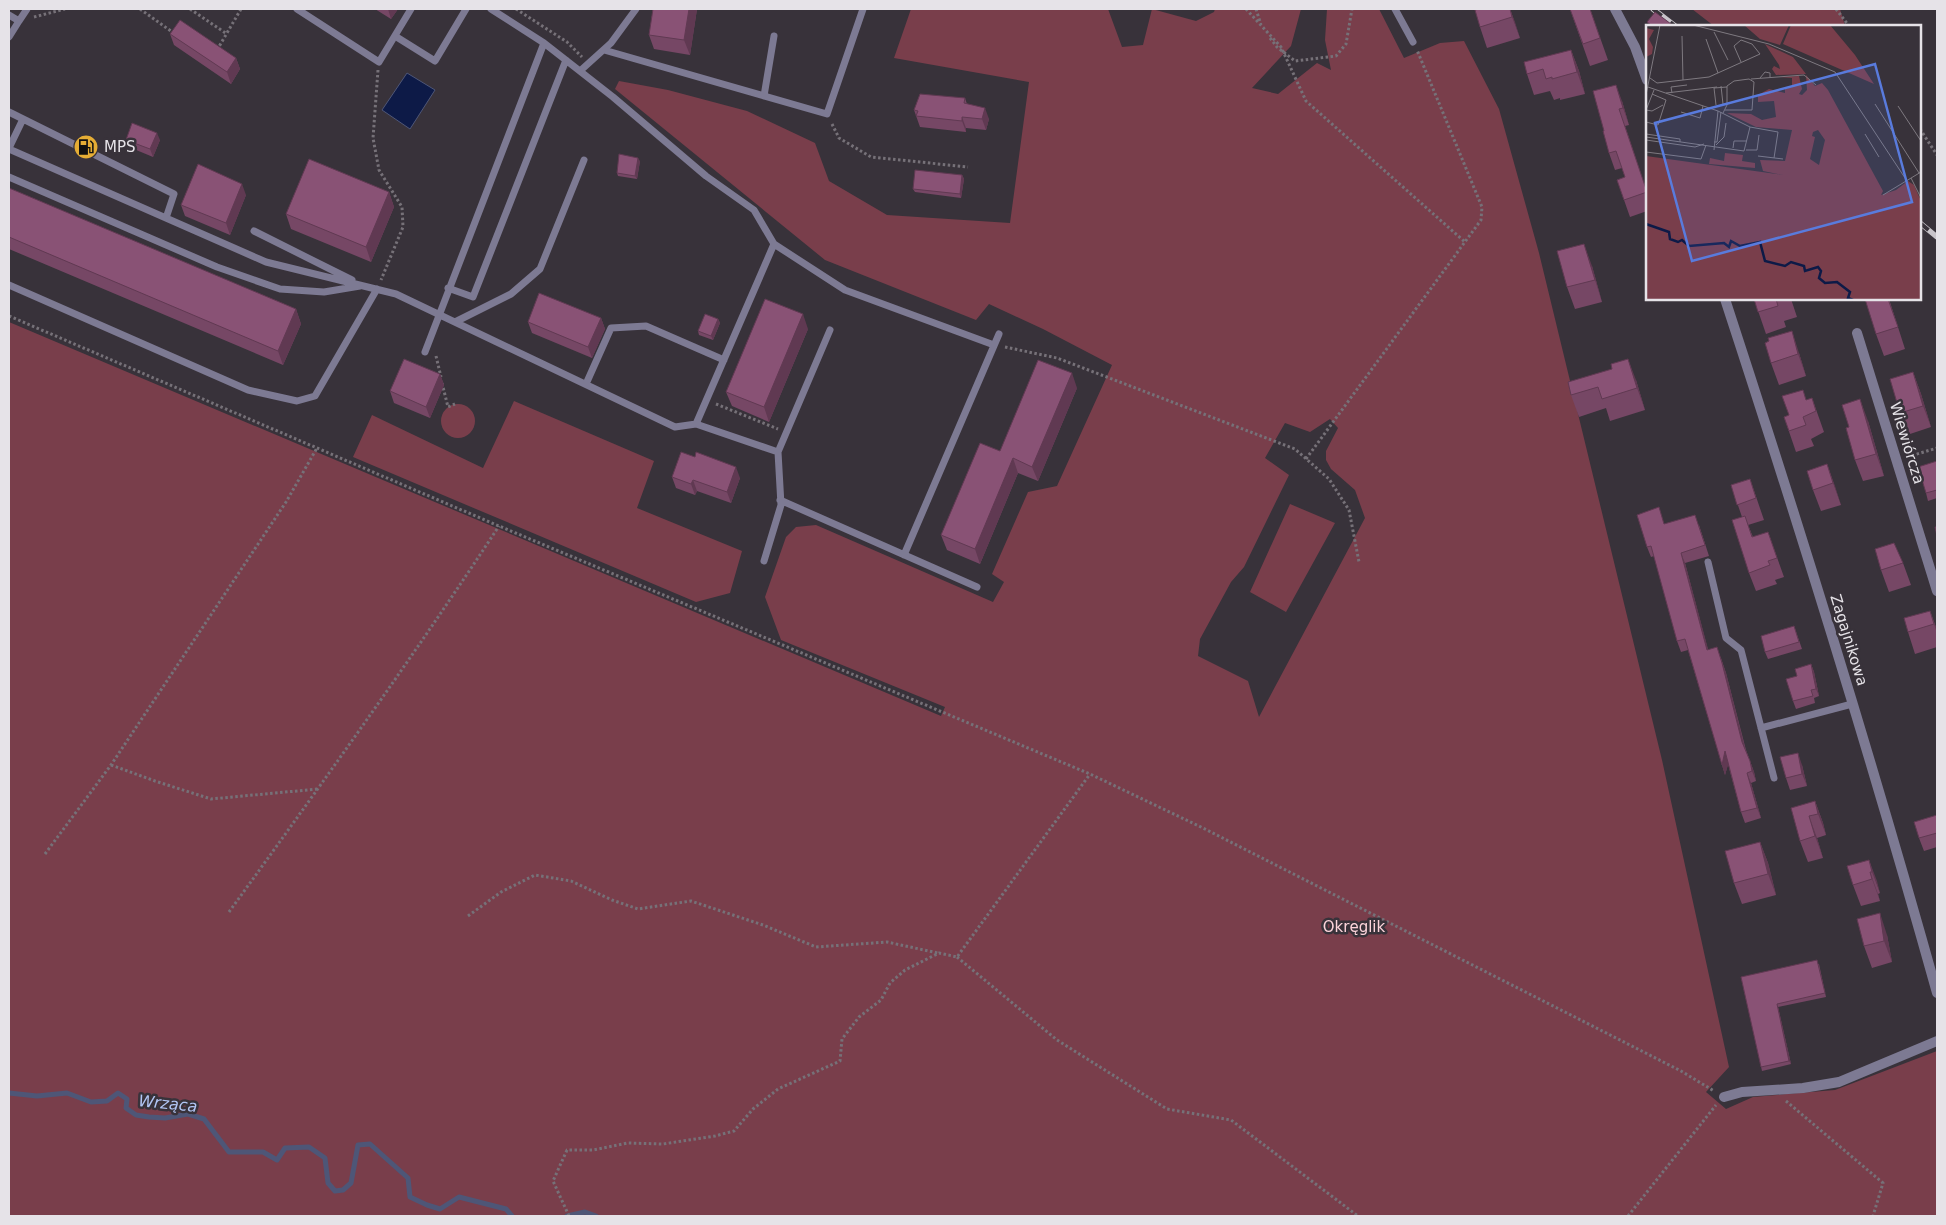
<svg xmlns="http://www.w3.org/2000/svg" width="1946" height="1225" font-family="'DejaVu Sans',sans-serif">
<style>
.green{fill:#793e4b;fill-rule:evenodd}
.water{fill:#0d1a47;stroke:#4e5677}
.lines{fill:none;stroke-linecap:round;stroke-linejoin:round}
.stream{stroke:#4e5677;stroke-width:5}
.path{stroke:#767178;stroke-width:3;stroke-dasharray:2.5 2.5;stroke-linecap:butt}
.service{stroke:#7d7a93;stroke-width:7}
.minor{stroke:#7d7a93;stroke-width:10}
.rail-casing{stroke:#c8c4ca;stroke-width:5.5}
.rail{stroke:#38323a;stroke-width:4;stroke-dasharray:11;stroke-linecap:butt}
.wall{fill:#764765}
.shaded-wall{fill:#603952}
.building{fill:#895275;stroke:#603952}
.labels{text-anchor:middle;stroke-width:5;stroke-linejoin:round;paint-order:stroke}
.poi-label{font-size:15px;fill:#e6e3e8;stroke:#38323a;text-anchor:start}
.street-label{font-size:15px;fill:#e6e3e8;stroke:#38323a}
.park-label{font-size:15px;fill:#fdd4db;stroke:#38323a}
.water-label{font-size:16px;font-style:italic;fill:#b2c6f5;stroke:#38323a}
.inset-river{fill:none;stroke:#0d1a47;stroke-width:2.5}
.inset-road{fill:none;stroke:#7e7980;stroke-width:1}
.view{fill:#597bdd;fill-opacity:0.15;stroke:#597bdd;stroke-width:2.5}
.inset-edge{fill:none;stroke:#e6e3e8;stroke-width:2.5}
</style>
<rect width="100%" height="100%" fill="#38323a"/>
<path class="green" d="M911,9H1108L1122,47L1143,45L1152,9L1196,21L1214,12L1215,9H1301L1291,46L1252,88L1278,94L1317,63L1331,70L1325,40L1327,9H1379L1404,58L1440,43L1464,41L1499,109L1539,253L1662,760L1729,1067L1706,1092L1726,1109L1753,1097L1835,1090L1937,1051V1216H9V322L941,716L945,707L781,640L765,597L786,537L796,527L816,525L993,602L1004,582L992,574L1028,492L1057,486L1112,365L1043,329L989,304L976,320L825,260L615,89L619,81L668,90L747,111L815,143L829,181L887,215L1010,223L1029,82L894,58ZM1330,419L1338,428L1326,451V460L1331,469L1355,490L1365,518L1259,717L1248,681L1198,656L1200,639L1231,582L1244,567L1289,475L1265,458L1285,423L1310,432Z
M1692,9H1840L1845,26H1714Z
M514,401L654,461L637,508L742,551L730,593L696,602L353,457L372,415L483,468Z
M441 421a17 17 0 1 1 34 0a17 17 0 1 1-34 0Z
M1290,504L1335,523L1286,612L1250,592Z"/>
<path class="water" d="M407,73L435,90L410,129L382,110Z"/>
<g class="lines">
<path class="stream" d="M9,1093L37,1096L67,1093L91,1102L107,1101L118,1093L127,1099L126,1108L136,1115L149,1117L165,1118L188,1114L204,1119L229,1152H263L277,1160L285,1148L309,1147L325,1158L328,1183L335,1191L343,1190L351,1183L358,1145L370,1144L408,1178L410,1197L427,1205L440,1209L459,1197L506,1209L512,1216
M567,1216L585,1212L596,1216"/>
<path class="path" d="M140,9L175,34
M190,9L227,34
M516,9L567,42L582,57
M1246,9L1281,47L1306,101L1465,242
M1256,9L1261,25
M1836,9L1849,26
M34,17L65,9
M1270,38L1277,47L1295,61L1336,56L1346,44L1352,9
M217,50L241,9
M378,70L373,138L379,170L402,207L403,227L381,280
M832,124L839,138L871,157L968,167
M1920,129L1937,155
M9,316L499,526L1090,774L1203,828L1681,1071L1714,1091
M1005,347L1057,358L1295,449L1329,479L1349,510L1359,562
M436,356L441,377
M442,383L448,407L455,404
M716,404L778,429
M1907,457L1937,448
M1306,459L1481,220L1482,207L1417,50
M111,765L155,781L211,799L318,789
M45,854L111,765L286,502L317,448
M229,912C321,785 413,657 499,526
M468,916L501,892L535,875L571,881L612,900L638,909L691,901L763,925L816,947L887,942L938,953
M957,957L1057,1040L1167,1109L1231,1120L1358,1216
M1786,1101L1883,1183L1873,1216
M569,1216L553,1181L567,1150H593L628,1143L663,1144L715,1136L734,1131L753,1109L778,1089L840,1061L842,1039L859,1017L881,1000L890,983L905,970L939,953L957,957L1090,774
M1628,1216L1716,1105"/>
<path class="service" d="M297,9L379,62L411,9
M1395,9L1413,42
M9,15L19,21L27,9
M395,36L435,61L466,9
M9,37L19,21
M604,50L827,114L863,9
M580,71L611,43L636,9
M764,96L774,36
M9,112L174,194L166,218
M10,146L23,119
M9,149L266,262L396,294L675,427L696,424L774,244L754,210L706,176L613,97L544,43L491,9
M9,177L217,267L280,289L324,292L360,286
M254,231L352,280
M774,244L845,290L994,345
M9,285L248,390L297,401L315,396L377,289
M448,288L473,297L566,60
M455,322L511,294L540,269L584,160
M425,352L544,43
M586,384L611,328L646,326L724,360
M696,424L778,452L830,330
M780,500L977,587
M904,555L999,334
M764,561L781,505L778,452
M1708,562L1726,638L1741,650L1774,778
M1761,728L1852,704"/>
<path class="minor" d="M1615,9L1635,47L1647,80
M1725,299C1800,528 1872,760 1937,993
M1857,333L1937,591
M1724,1097L1742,1092L1803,1088L1839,1082L1937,1041"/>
<defs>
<path id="rail" d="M1653,9L1675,26
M1920,223L1937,237"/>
</defs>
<use href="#rail" class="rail-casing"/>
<use href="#rail" class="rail"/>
</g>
<path class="wall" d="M375,9H398L391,19Z
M653,9H697L690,55L654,49L649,35Z
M1510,9L1520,38L1487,48L1480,27Z
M1570,9H1590L1608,60L1590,66Z
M170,34L236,58L240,69L231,84L174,45Z
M1571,50L1579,71L1585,94L1560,100V98L1554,100L1550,91L1534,95L1527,74Z
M965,98L967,104L989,119L986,130L966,128V132L920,127L914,110Z
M1622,101L1629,125L1625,126L1647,192V211L1630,217L1617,180L1625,177L1622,168L1615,170L1609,153L1604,131Z
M126,140H160L153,157L129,147Z
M640,161L637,179L618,176L617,173Z
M962,175L964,179L961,198L915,192L913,189Z
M9,188L296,309L301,324L283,365L9,249Z
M389,192L394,207L371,262L291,229L286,214Z
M246,195L230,235L185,216L181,205Z
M1592,266L1602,302L1575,309L1567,287Z
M1754,299H1791L1797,317L1784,321L1786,327L1766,334Z
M1889,299L1905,349L1884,356L1876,334Z
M601,318L605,329L592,358L532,333L528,322Z
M718,319L720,323L713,340L699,335L698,331Z
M808,329L769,422L732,406L726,392Z
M1799,353L1806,376L1779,385L1771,363Z
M1913,372L1921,394L1931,427L1907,435L1900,413Z
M440,374L444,385L430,418L394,403L390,391Z
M1636,380L1645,410L1610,421L1606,408L1579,417L1571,395L1568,382Z
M1077,388L1038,481L1018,473L980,564L947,550L941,535L1000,451Z
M1812,398L1824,432L1811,439L1814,446L1796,452L1784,417L1789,415L1807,400Z
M1868,421L1884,476L1863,481L1855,460Z
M1937,461V498L1928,501L1926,493Z
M1827,464L1841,505L1821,511L1813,490Z
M672,477L740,478L731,503L697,491L695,495L676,488Z
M1750,479L1764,520L1748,525L1753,537L1768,532L1784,577L1775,580L1777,584L1756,591L1749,573L1742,517L1731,485Z
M1665,524L1699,525L1709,556L1685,563L1708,650L1721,658L1726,673L1746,750L1754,772L1756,781L1751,783L1761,818L1745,823L1741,812L1728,764L1725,775L1688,650L1681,652L1677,641L1654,556L1651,557L1647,547Z
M1903,563L1911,585L1889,592L1881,570Z
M1930,611L1937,630V647L1915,654L1908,632Z
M1794,626L1802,649L1768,659L1765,652Z
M1811,664L1814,672L1819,696L1814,698L1815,703L1796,709L1793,701L1797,676Z
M1802,765L1807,786L1790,790L1786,778Z
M1815,801L1823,823L1826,835L1817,838L1823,858L1808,862L1800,841Z
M1937,815V847L1924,851L1919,838Z
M1760,842L1768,863L1776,895L1742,904L1734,883Z
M1869,860L1880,893L1878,894L1880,901L1861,906L1853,885Z
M1887,935L1892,962L1872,968L1864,946Z
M1819,964L1826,997L1778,1007L1791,1064L1762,1071L1741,977Z"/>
<path class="shaded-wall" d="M388,9H398L391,19Z
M689,9H697L690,55L684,40Z
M1510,9L1515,22L1520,38L1512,17Z
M1571,50L1579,71L1585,94L1577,72Z
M236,58L240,69L231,84L227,72Z
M1616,85L1622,101L1629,125L1623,108Z
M985,108L989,119L986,130L982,119Z
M962,117L966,128V132L962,121Z
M157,133L160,140L153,157L150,149Z
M638,158L640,161L637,179L635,176Z
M962,175L964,179L961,198L960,194Z
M242,184L246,195L230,235L226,223Z
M389,192L394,207L371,262L366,247Z
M1584,244L1592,266L1602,302L1595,280Z
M296,309L301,324L283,365L278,351Z
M803,314L808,329L769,422L764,407Z
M601,318L605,329L592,358L588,347Z
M718,319L720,323L713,340L711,336Z
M1792,331L1799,353L1806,376L1798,354Z
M1628,359L1636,380L1645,410L1637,388Z
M1913,372L1921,394L1931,427L1923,406Z
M1072,373L1077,388L1038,481L1032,467Z
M440,374L444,385L430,418L426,407Z
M1860,399L1868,421L1884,476L1876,454Z
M1013,458L1018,473L980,564L975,549Z
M1827,464L1835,486L1841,505L1833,483Z
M736,467L740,478L731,503L727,492Z
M693,480L697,491L695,495L691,484Z
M1681,553L1685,563L1711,660L1707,650Z
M1930,611L1937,630V633L1934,624Z
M1717,647L1726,673L1746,752L1742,742Z
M1811,664L1814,672L1819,696L1816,689Z
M1725,751L1729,762L1725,775L1722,765Z
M1798,753L1802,765L1807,786L1802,774Z
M1750,761L1754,772L1756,781L1752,771Z
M1747,773L1751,783L1761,818L1757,808Z
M1815,801L1823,823L1826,835L1818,814Z
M1809,816L1817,838L1823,858L1815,836Z
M1760,842L1768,863L1776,895L1768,874Z
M1869,860L1877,881L1880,893L1872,872Z
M1870,872L1878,894L1880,901L1872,879Z
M1880,913L1887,935L1892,962L1884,941Z
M1777,1004L1778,1007L1791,1064L1789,1061Z"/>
<path class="building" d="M653,9H689L684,40L649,35Z
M1479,9H1510L1512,17L1480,27L1475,10Z
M1570,9H1590L1600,38L1583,44Z
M1655,12L1671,24L1669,26H1652L1647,22Z
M180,20L236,58L227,72L170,34Z
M1571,50L1577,72L1552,79V77L1546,79L1543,69L1527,74L1524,62Z
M1616,85L1623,108L1619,109L1647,192L1624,200L1617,180L1625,177L1616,151L1609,153L1603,131H1604L1593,91Z
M920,94L965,98L964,103L985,108L982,119L962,117V121L916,116L918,111L914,110Z
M132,123L157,133L150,149L126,140Z
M619,154L638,158L635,176L617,173Z
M309,159L389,192L366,247L286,214Z
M198,164L242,184L226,223L181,205Z
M915,170L962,175L960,194L913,189Z
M9,188L296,309L278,351L9,237Z
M1584,244L1595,280L1567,287L1557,251Z
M539,293L601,318L588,347L528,322Z
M765,299L803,314L764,407L726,392Z
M1754,299H1779H1776L1778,306L1758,312Z
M1865,299H1888L1898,327L1876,334Z
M705,314L718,319L711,336L698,331Z
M1792,331L1798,354L1771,363L1765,343L1769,341L1768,338Z
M404,359L440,374L426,407L390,391Z
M1628,359L1637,388L1602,399L1598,387L1571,395L1568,382L1612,369L1611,364Z
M1038,360L1072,373L1032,467L1013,458L975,549L941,535L980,443L1000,451Z
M1913,372L1923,406L1900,413L1890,379Z
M1803,390L1806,400L1812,398L1816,411L1803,417L1806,425L1789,431L1784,417L1789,415L1782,396Z
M1860,399L1876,454L1855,460L1846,428L1849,427L1842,405Z
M681,452L695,457L696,452L736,467L727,492L693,480L691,484L672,477Z
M1937,461V490L1926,493L1918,467Z
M1827,464L1833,483L1813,490L1807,471Z
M1750,479L1756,498L1737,505L1731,485Z
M1659,507L1664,524L1695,515L1705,545L1681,553L1707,650L1717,647L1722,663L1742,742L1750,761L1752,771L1747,773L1757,808L1741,812L1725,751L1722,765L1685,639L1677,641L1651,546L1647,547L1637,515Z
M1745,516L1752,537L1768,532L1777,558L1768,561L1770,565L1749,573L1732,520Z
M1935,527H1937V536Z
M1894,543L1903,563L1881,570L1875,549Z
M1930,611L1934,624L1908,632L1904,618Z
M1794,626L1799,642L1765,652L1761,636Z
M1811,664L1816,689L1811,690L1813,696L1793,701L1786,679L1797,676L1795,669Z
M1798,753L1802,774L1786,778L1780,757Z
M1815,801L1818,814L1809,816L1815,836L1800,841L1791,808Z
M1937,815V833L1919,838L1914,822Z
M1760,842L1768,874L1734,883L1725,851Z
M1869,860L1872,872H1870L1872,879L1853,885L1847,866Z
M1880,913L1884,941L1864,946L1857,919Z
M1817,960L1825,993L1777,1004L1789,1061L1761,1067L1741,977Z"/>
<defs>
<symbol id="fuel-disc" viewBox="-11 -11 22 22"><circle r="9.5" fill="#e5ad35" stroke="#38323a"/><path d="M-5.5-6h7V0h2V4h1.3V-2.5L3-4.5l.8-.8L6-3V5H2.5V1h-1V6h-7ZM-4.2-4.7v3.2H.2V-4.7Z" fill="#111"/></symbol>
</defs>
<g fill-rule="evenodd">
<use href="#fuel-disc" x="72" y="133" width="28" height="28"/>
</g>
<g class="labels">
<g class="poi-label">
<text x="104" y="152">MPS</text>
</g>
<g class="street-label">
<text transform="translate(1907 443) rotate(73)" y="5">Wiewiórcza</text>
<text transform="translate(1849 640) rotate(73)" y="5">Zagajnikowa</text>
</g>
<g class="park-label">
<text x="1354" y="932">Okręglik</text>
</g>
<g class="water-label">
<text transform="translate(168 1103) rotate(6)" y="6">Wrząca</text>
</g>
</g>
<g transform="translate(1646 25)">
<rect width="275" height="275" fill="#38323a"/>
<path d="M98,0H143L134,20L114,14ZM145,0H184L209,30L228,59L137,19ZM0,3L8,5L3,14L7,22L6,29L0,32ZM119,19L147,32L160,49L130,50L126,44L128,41L134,44L133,40ZM160,50L169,61L176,58L182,65L237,166L235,170L250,165L262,156L268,160L275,176V275H0V131L137,150L117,146L114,135L139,136L146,105L110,102L81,88L105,89L116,95L130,92L128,76L112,77V70L123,64L139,68V64L146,62V53L134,52L153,51L156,64L153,69L156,70L161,65ZM172,105L179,115L173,140L164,134L169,112L166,111L167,107ZM79,128L97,130L96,136L109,138V143L63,139L64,133L78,136Z" fill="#793e4b" fill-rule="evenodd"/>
<path class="inset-river" d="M0,199L23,207L24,214L32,217L36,215L43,221L78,218L83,222L85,216L94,221L114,217L119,236L139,241L145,237L158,241L159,246L172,242L175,246L173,253L179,258L191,257L204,267L202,273L207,275"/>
<path class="inset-road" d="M47,0L123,19L189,47L261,156M68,7L82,35M36,11L37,55M60,14L72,48M4,53L11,58L63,52L114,29L106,19L95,15L88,21L95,37M114,53L119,47L124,48V52M105,54L158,50L170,60M75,61L77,79M20,68L71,62M26,68L25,62L41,60M0,70L14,0M229,79L273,148M70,80L68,63L81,62M252,81L275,116M0,85L8,65M0,85L6,86L17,80M35,87L54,93L57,81M77,88L81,80V61L88,56L103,54L108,57L106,85H79M0,97L12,100L20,75L6,69M104,102L132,107M0,109L34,114V117M219,109L233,132M0,112L98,126L104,102L72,86L2,62M0,115L49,122L58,119M68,117H71L75,87M70,120L78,112L80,98M87,123L88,116H101M68,125L72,86M100,125H111L113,110M0,127L55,134L60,120M112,131L137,134M128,133L132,107M265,153L275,173M237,170L275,147"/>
<path class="view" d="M229,39L266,177L46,236L9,98Z"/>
<rect width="275" height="275" class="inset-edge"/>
</g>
<rect width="1946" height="1225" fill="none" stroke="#e6e3e8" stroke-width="20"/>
</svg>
